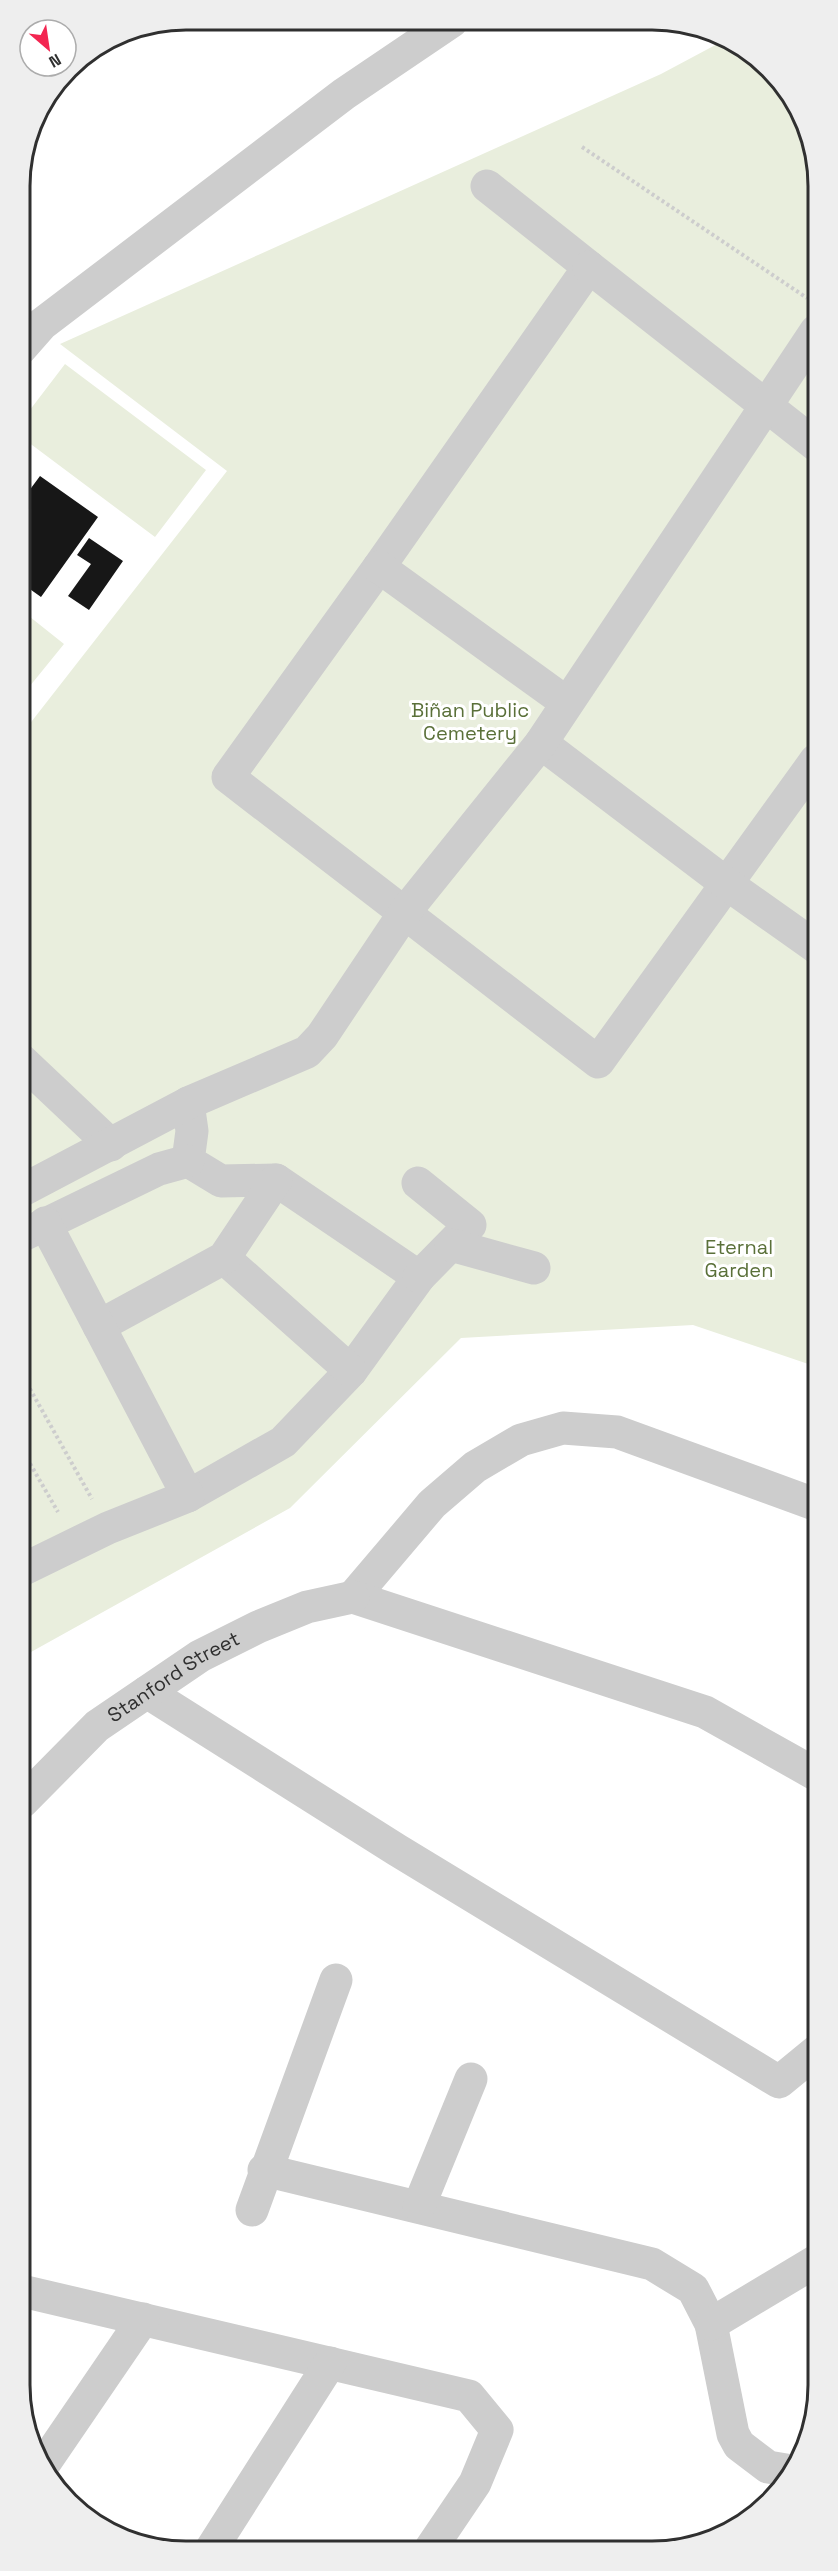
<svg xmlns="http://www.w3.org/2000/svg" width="838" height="2571" font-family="'Space Grotesk',sans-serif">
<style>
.green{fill:#e9eedd}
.building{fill:#171717}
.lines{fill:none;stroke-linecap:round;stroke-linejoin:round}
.path{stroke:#cdcdcd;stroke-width:4;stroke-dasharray:3 3;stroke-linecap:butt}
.minor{stroke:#cdcdcd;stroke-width:33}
.labels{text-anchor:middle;stroke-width:6;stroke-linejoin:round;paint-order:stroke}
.park-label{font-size:20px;fill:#5a7039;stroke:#fff}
.street-label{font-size:20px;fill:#303030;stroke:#fff}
.rim{fill:none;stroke:#303030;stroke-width:3}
</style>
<rect width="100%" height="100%" fill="#fff"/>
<path class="green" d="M721,42L770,68L815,154L817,1367L693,1325L461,1338L290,1508L22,1657L21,735L227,471L60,344L661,74Z
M65,364L206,470L155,537L20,436V423Z
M20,609L64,644L21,697Z"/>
<path class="building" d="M40,476L98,517L41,597L20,582V503Z
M89,538L123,561L89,610L68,596L91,564L77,555Z"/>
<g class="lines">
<path class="path" d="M582,147L807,298
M21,1373L92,1499
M21,1448L58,1512"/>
<g class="minor">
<path d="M487,186L589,267L379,567L228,777L598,1062L816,760"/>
<path d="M589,267L816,445"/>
<path d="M20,349L42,324L344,94L452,21"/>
<path d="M379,567L567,703"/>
<path d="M541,743L727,884L816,947"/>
<path d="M21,1060L111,1145"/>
<path d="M188,1103L192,1131L188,1161L221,1181L276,1180L419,1277L351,1371L283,1442L188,1496"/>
<path d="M418,1183L470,1225L419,1277"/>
<path d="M21,1191L188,1103L307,1052L322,1036L405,912L541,743L816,331"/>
<path d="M21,1236L159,1169L188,1161"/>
<path d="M451,1245L534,1268"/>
<path d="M224,1258L351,1371"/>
<path d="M99,1326L224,1258L276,1180"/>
<path d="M22,1570L108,1528L188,1496L45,1223"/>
<path d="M353,1597L432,1504L475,1467L521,1440L563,1428L617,1432L817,1505"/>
<path d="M353,1597L705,1712L817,1775"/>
<path d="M147,1692L397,1850L779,2082L818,2050"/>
<path id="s1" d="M22,1802L97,1726L200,1656L258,1627L307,1607L353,1597"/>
<path d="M264,2170L652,2264L693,2289L711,2324L733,2434L739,2445L768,2467L792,2471"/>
<path d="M419,2206L471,2079"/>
<path d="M252,2210L336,1980"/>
<path d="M22,2291L469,2396L497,2430L475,2483L431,2548"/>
<path d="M711,2324L818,2260"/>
<path d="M46,2461L143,2319"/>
<path d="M212,2548L330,2363"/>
</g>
</g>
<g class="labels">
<g class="park-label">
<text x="470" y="717">Biñan Public<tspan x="470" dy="23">Cemetery</tspan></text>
<text x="739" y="1254">Eternal<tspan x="739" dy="23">Garden</tspan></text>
</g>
<g class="street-label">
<text dy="7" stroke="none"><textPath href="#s1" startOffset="198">Stanford Street</textPath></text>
</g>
</g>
<path d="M0 0H838V2571H0ZM186 30H652A156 156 0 0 1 808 186V2385A156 156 0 0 1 652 2541H186A156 156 0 0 1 30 2385V186A156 156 0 0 1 186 30Z" fill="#eee" fill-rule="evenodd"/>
<path class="rim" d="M186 30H652A156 156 0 0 1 808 186V2385A156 156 0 0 1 652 2541H186A156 156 0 0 1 30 2385V186A156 156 0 0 1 186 30Z"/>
<g transform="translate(48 48) rotate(151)"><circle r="28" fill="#ffffff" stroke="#acacac" stroke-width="1.5"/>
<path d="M0-4.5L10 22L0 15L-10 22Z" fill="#f32651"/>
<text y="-9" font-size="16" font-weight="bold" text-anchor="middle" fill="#303030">N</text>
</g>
</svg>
